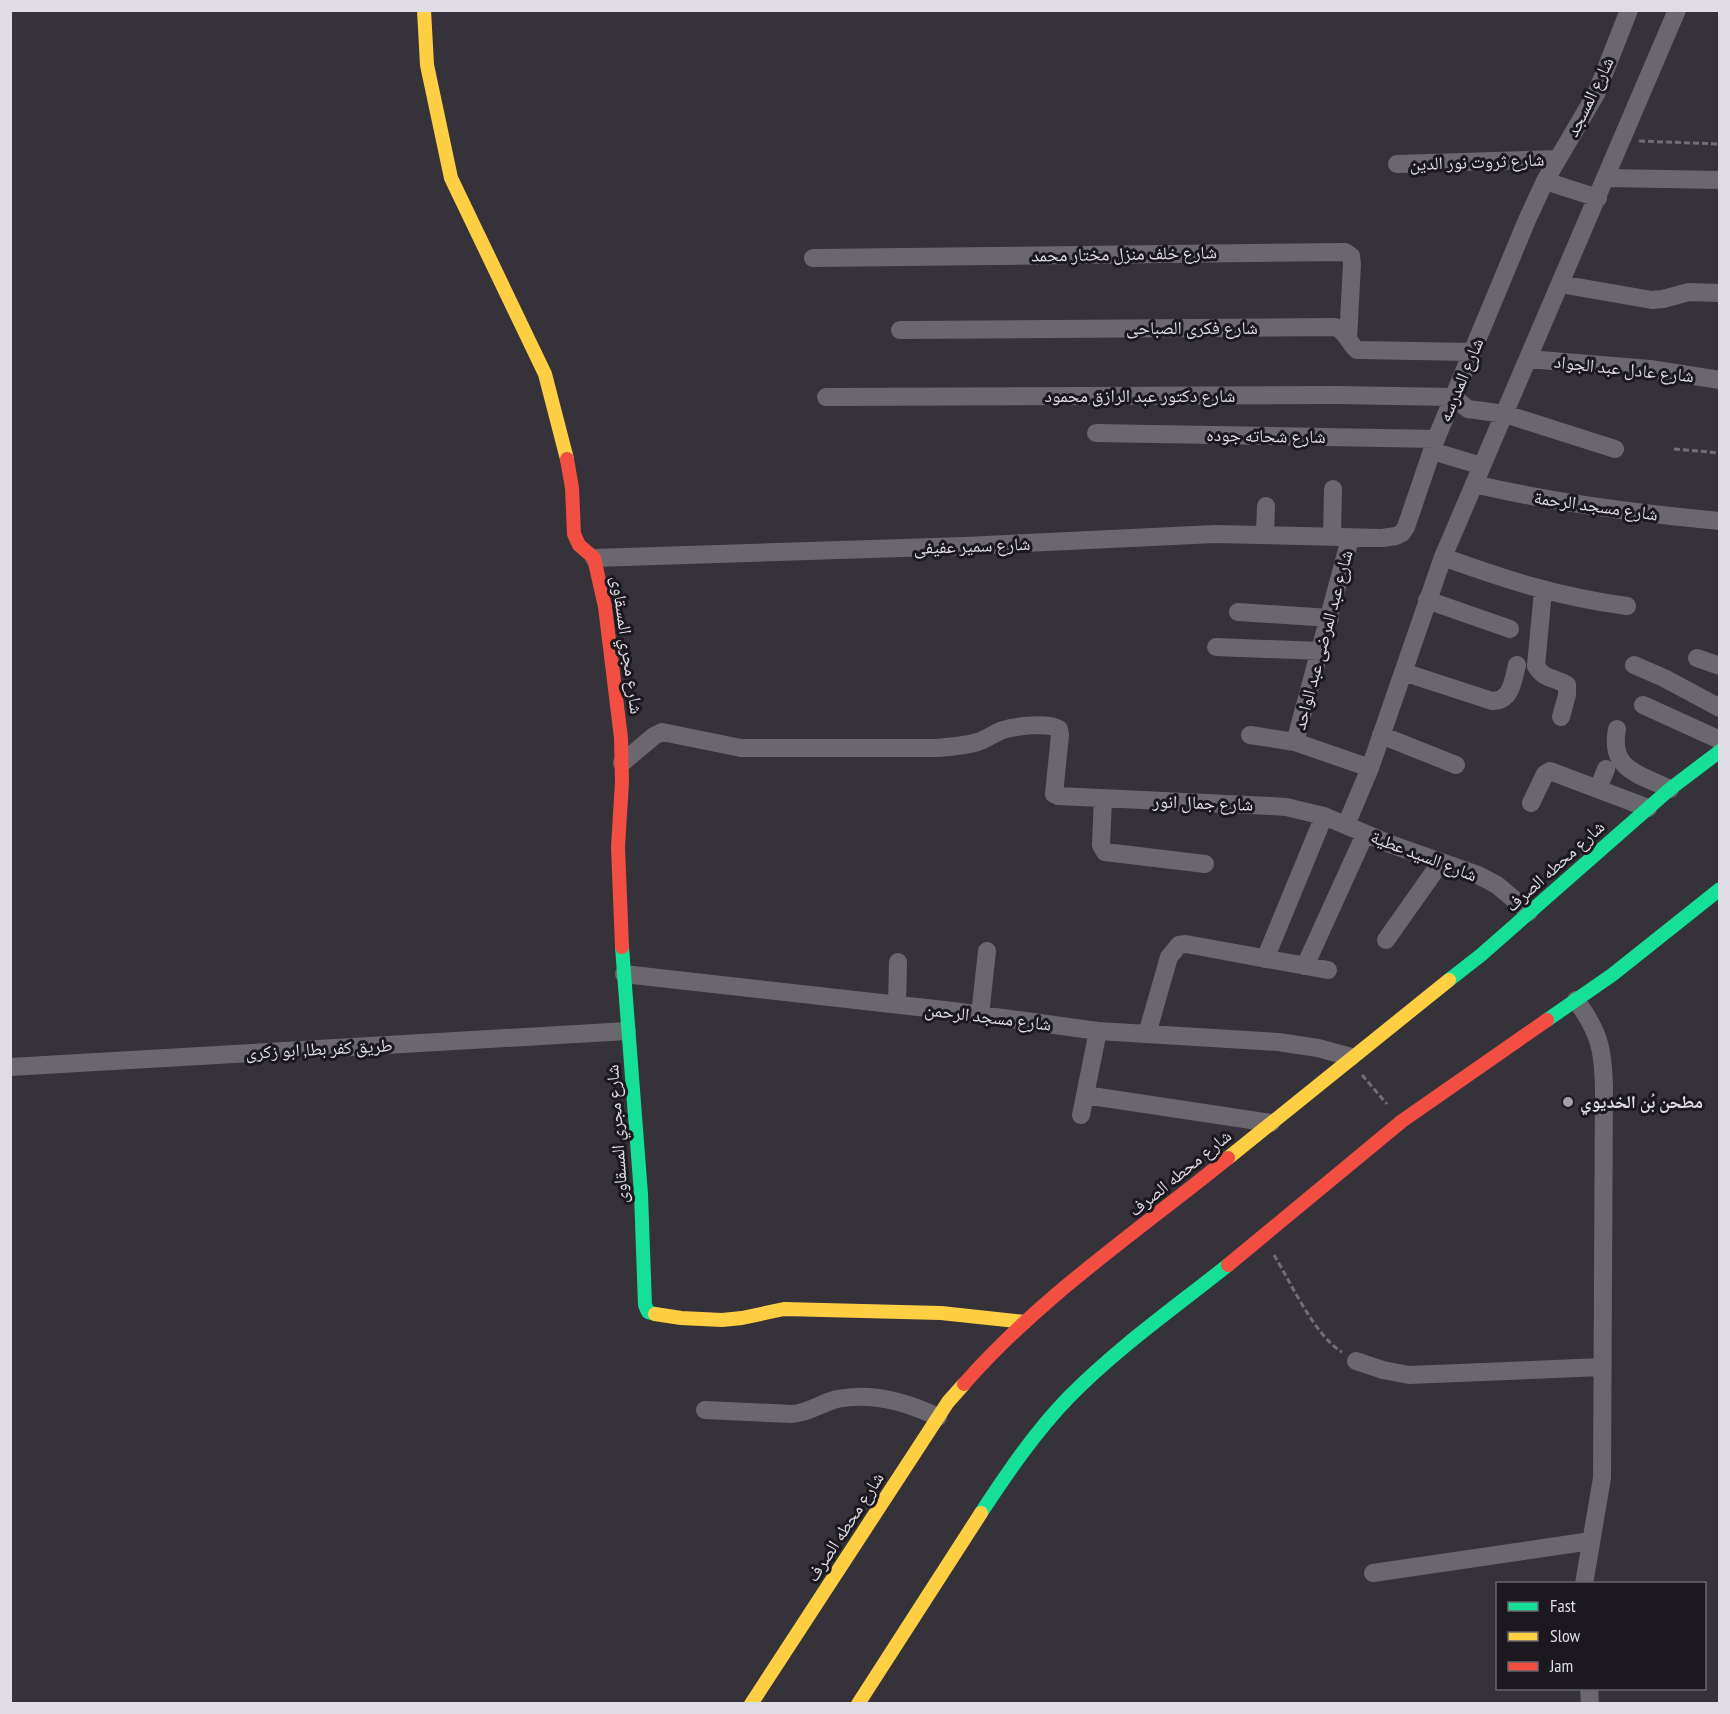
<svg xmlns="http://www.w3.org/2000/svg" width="1730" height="1714" font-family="'PT Sans Narrow','Noto Naskh Arabic',sans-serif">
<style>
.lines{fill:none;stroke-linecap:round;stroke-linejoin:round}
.path{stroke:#706e72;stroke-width:3;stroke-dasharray:6 3;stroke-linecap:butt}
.street{stroke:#6a686e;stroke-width:18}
.fast{stroke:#16e098;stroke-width:14}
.slow{stroke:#ffcf43;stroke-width:14}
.jam{stroke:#f24e42;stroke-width:14}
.poi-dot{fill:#a4a0a9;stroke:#1b191f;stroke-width:2}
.labels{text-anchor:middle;stroke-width:6;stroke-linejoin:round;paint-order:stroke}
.street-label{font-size:18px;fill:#dfdce5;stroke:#1b191f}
.poi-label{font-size:18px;font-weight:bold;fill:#dfdce5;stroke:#1b191f;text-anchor:start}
</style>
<rect width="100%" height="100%" fill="#36323a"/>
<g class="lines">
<path class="path" d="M1639,141L1720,144
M1674,449L1720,453
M1362,1075L1387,1104
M1274,1255C1291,1283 1315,1336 1342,1352"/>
<path class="street" d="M1397,164L1558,159
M1607,178L1720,180
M1545,181L1598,198
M813,258L1345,252L1351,256L1352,264L1348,339
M1560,284L1652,300L1663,299L1689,292L1720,293
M900,330L1335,327C1347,331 1348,343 1357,350L1473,352
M1528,359L1650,369L1720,380
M826,397L1337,395L1453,397L1468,409L1505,414L1615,449
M1096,433L1436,439
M1432,451L1482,466
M1474,484C1555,503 1637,513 1720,521
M1265,534L1266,506
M1332,537L1333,489
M1443,557C1507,580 1559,597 1627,606
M594,558L964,546L1215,534L1382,538L1396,536L1402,533L1406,527L1436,439L1527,220L1545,181L1596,94L1629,10
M1543,591L1536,666C1544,680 1555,677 1567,685V695L1561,717
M1427,600L1510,629
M1238,612L1330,618
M1216,647L1321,651
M1697,658L1720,666
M1634,665L1664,678L1720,708
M1403,672L1492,701C1512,701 1513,680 1517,665
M1643,705L1720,740
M1617,729C1609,770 1639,774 1670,789
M1250,735L1295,742L1370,768
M1381,735L1456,765
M1295,742L1350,539
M622,763L654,736L662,732L741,748H936C950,747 964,746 978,742C987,739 994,733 1003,730C1016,726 1048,722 1059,729L1060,735L1054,794L1058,796L1270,806L1286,807L1324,816L1390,844L1478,875L1497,885L1529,912
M1598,789L1606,769
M1103,799L1101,845L1105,852L1205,864
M1531,803L1545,774L1550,771L1648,808
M1346,825L1370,768L1443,557L1677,10
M1386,940L1441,862
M1265,959L1324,816
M1305,966L1365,834
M624,974L953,1011L1098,1031L1278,1042L1318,1048L1351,1057
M1576,1000C1599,1032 1603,1048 1604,1087L1602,1478L1584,1584
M897,1005L898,962
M980,1015L987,951
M1147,1034L1169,957L1179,945L1186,944L1328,970
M10,1067L627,1031
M1085,1095L1271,1123
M1081,1115L1098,1031
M1356,1361L1383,1370L1409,1375L1602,1367
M705,1410L792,1414C809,1413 821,1403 837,1399C871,1392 907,1402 938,1417
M1373,1573L1591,1541
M1589,1688L1590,1704"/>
<path class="fast" d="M622,947L641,1194L645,1305L648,1312L655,1314
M1449,980L1481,955L1670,789L1720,751
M1547,1020L1612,975L1720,889
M981,1513C1008,1472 1035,1432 1069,1397C1117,1348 1174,1308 1228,1265"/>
<path class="slow" d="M424,10L427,65L451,178L545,374L567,459
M1228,1158L1449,980
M655,1314L681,1318L722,1320L742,1318L784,1309L941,1313L1025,1322
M751,1704L948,1402L964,1384
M858,1704L981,1513"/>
<path class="jam" d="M567,459L572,488L574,534L579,545L594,558L605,607L621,738L622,782L618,847L622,947
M1228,1265L1402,1121L1547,1020
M964,1384C1040,1297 1138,1231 1228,1158"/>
</g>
<circle class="poi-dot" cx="1568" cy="1102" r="6"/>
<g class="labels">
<g class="street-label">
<text transform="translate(1590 97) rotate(-64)" y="6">شارع المسجد</text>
<text transform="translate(1477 162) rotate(-2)" y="6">شارع ثروت نور الدين</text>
<text transform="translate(1124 254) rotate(-1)" y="6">شارع خلف منزل مختار محمد</text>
<text x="1192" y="334">شارع فكرى الصباحى</text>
<text transform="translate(1624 369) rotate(6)" y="6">شارع عادل عبد الجواد</text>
<text transform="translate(1461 380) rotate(-67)" y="6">شارع المدرسه</text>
<text x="1140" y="402">شارع دكتور عبد الرازق محمود</text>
<text transform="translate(1266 436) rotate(1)" y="6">شارع شحاته جوده</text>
<text transform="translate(1596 506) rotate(8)" y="6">شارع مسجد الرحمة</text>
<text transform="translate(972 546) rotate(-2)" y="6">شارع سمير عفيفى</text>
<text transform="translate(1323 640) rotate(-75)" y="6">شارع عبد المرضى عبد الواحد</text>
<text transform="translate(627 645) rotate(82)" y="6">شارع مجري المسقاوى</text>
<text transform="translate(1203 803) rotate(2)" y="6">شارع جمال انور</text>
<text transform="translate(1424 856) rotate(21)" y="6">شارع السيد عطية</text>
<text transform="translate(1555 866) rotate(-42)" y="6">شارع محطه الصرف</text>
<text transform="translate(988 1017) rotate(7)" y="6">شارع مسجد الرحمن</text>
<text transform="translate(319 1049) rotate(-3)" y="6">طريق كفر بطا, ابو زكرى</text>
<text transform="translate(617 1134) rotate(-94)" y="6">شارع مجري المسقاوى</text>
<text transform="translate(1180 1173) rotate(-39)" y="6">شارع محطه الصرف</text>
<text transform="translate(845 1527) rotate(-57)" y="6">شارع محطه الصرف</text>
</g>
<g class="poi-label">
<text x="1580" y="1108">مطحن بُن الخديوي</text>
</g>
</g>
<rect width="1730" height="1714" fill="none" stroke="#dfdce5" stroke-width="24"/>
<rect x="1496" y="1582" width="210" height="108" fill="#1b191f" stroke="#69676e" stroke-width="1.5"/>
<rect x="1508" y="1602" width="30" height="9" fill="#16e098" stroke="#69676e" stroke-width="1.5"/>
<text x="1550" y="1612" font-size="18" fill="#dfdce5">Fast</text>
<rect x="1508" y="1632" width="30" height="9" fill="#ffcf43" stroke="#69676e" stroke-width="1.5"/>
<text x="1550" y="1642" font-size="18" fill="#dfdce5">Slow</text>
<rect x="1508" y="1662" width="30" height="9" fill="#f24e42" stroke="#69676e" stroke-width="1.5"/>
<text x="1550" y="1672" font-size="18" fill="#dfdce5">Jam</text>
</svg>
